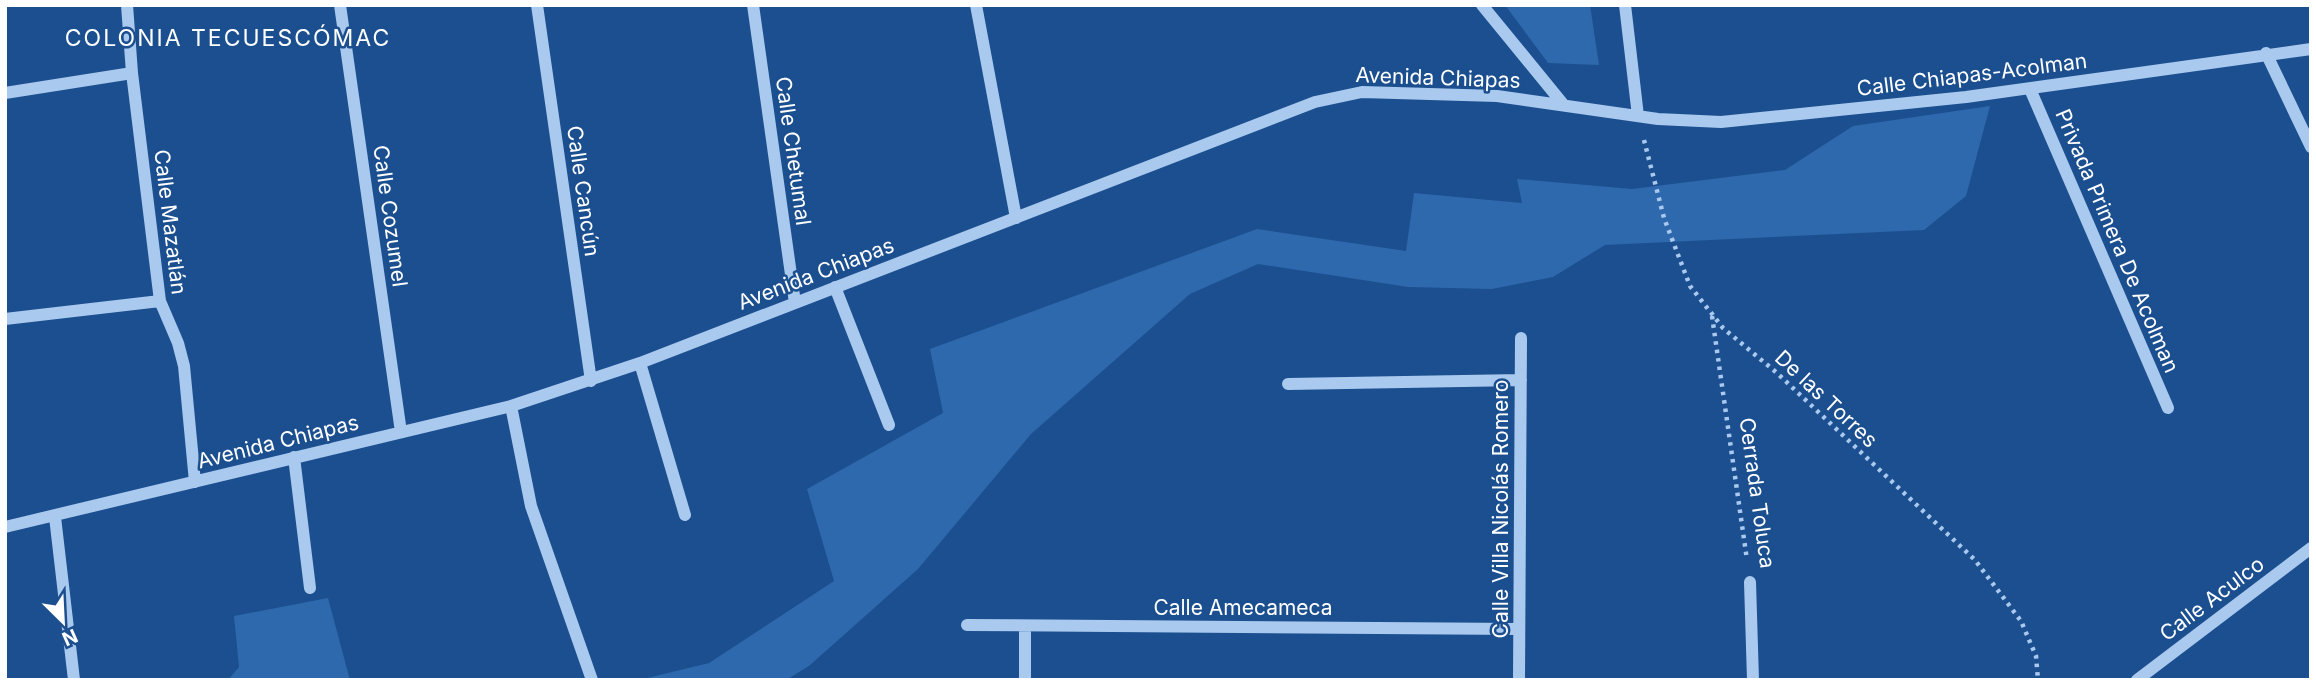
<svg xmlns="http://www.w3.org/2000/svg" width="2316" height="685" font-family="Inter,sans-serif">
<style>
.green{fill:#2e69ad}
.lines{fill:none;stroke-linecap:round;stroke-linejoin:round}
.path{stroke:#a9c9ee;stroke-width:4.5;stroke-dasharray:3.5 5;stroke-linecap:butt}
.minor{stroke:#a9c9ee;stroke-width:12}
.labels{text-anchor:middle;stroke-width:5;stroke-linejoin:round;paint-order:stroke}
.street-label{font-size:21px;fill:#fff;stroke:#1b4f8f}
.neighbourhood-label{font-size:23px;letter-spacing:2px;fill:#fff;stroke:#1b4f8f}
</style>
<rect width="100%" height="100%" fill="#1b4f8f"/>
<path class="green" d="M1505,5H1590L1599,65L1548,63Z
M1990,106L1966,196L1924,230L1605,245L1553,277L1492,289L1408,287L1258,264L1190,294L1031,434L918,569L809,666L786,680H639L709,663L834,581L807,489L943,413L930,349L1257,229L1406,251L1414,193L1522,203L1517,179L1632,189L1785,170L1853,126Z
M328,598L350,680H228L239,667L234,616Z"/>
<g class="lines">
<path class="path" d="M1644,140L1664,218L1690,286L1723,328L1777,373L1975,560L2021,621L2036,656L2038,680
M1712,316L1747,560"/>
<path class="minor" d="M127,5L132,73L160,301L178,343L184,366L195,482
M340,5L401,432
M537,5L591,381
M753,5L795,303
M976,5L1016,218
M1482,5L1563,104
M1625,5L1638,116
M2266,53L2311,147
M2030,89L2168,408
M5,93L132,73
M835,287L889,425
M5,319L160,301
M640,363L685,515
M1288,384L1521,380
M511,406L531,506L592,680
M294,457L310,588
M55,517L74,680
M5,527L511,406L640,363L1315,102L1362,92L1497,96L1658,119L1721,122L1966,97L2311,49
M1750,582L1753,680
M967,625L1519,629
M1025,680V627
M1519,680L1521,338
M2137,680L2311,548"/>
</g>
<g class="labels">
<g class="street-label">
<text transform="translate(1972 75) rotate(-7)" y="7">Calle Chiapas-Acolman</text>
<text transform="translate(1438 78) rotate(2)" y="7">Avenida Chiapas</text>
<text transform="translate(793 151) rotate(82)" y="7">Calle Chetumal</text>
<text transform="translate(583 191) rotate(82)" y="7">Calle Cancún</text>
<text transform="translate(390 216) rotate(82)" y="7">Calle Cozumel</text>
<text transform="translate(170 222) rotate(83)" y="7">Calle Mazatlán</text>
<text transform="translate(2117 241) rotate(67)" y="7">Privada Primera De Acolman</text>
<text transform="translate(816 274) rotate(-21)" y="7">Avenida Chiapas</text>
<text transform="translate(1826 399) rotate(43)" y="7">De las Torres</text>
<text transform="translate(278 442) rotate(-14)" y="7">Avenida Chiapas</text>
<text transform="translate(1757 493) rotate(82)" y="7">Cerrada Toluca</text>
<text transform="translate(1501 509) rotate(-90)" y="7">Calle Villa Nicolás Romero</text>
<text transform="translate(2212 599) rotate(-37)" y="7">Calle Aculco</text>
<text x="1243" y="615">Calle Amecameca</text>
</g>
<g class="neighbourhood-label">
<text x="228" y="46">COLONIA TECUESCÓMAC</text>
</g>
</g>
<rect width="2316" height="685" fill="none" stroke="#ffffff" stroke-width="14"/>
<g transform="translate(63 622) rotate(156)" stroke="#1b4f8f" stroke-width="5" paint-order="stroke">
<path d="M0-5L12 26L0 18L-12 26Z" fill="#ffffff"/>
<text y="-10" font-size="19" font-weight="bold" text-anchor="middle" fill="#ffffff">N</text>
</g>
</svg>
